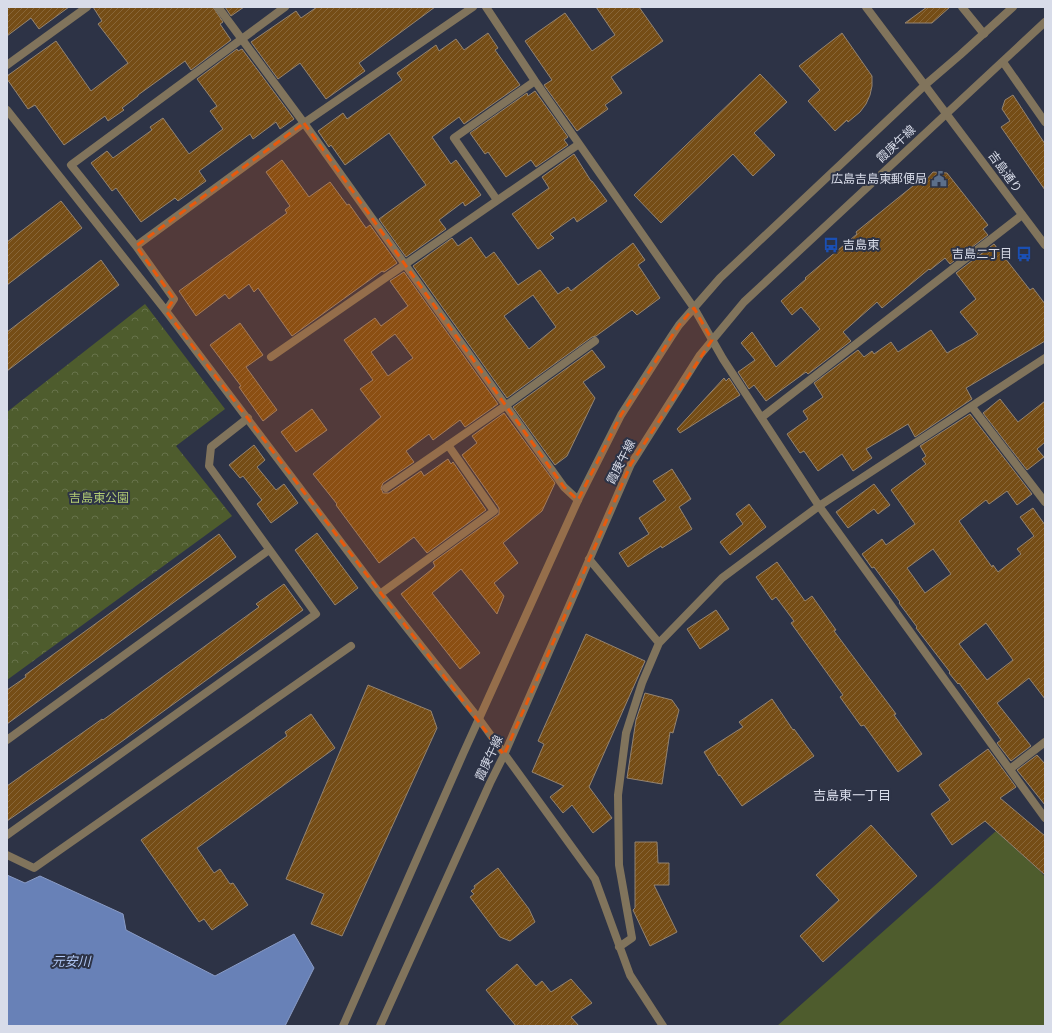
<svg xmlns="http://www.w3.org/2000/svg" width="1052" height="1033" font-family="Roboto,'Noto Sans JP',sans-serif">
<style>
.forest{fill:url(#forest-crowns)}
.pitch{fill:#4e5c2d}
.water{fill:#6881b7;stroke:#8a9cc6}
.building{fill:url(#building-hatch);stroke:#958470;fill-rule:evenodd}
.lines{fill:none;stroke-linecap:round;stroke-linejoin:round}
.service{stroke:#81745c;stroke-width:8}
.minor{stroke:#81745c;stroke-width:8}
.tertiary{stroke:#81745c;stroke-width:8}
.marked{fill:#e8590c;fill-opacity:0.2;stroke:#e8590c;stroke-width:3;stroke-dasharray:8 5;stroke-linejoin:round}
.labels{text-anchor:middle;stroke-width:4;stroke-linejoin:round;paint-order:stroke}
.street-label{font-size:12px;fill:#d8dce9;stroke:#2d3346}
.poi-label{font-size:12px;fill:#d8dce9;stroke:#2d3346;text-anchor:end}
.park-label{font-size:12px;fill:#b1cb73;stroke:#2d3346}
.neighbourhood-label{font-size:13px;fill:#d8dce9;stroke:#2d3346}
.water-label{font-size:13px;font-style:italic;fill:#afc6f4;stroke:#2d3346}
</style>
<defs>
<pattern id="forest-crowns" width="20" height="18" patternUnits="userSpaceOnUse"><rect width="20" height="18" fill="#4e5c2d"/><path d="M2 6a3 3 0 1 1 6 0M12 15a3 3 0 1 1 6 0" fill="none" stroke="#67734b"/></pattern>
<pattern id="building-hatch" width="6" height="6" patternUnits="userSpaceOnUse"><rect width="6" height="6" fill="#754d16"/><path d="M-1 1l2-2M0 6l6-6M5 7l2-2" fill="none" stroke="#886638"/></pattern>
</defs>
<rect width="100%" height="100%" fill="#2d3346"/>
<path class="forest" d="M145,304L225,409L176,446L232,516L7,680V412Z"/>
<path class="pitch" d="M996,831L1039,870L1045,877V1026H777Z"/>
<path class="water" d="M7,875L25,883L40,876L123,914L126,930L215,976L294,934L314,968L285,1026H7Z"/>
<path class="building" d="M7,7H69L39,29L31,18L7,36Z
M93,7H213L223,22L220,24L231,40L191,70L185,61L138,95V96L122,108L124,110L108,121L105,116L64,145L35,105L28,109L7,79V76L56,41L91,91L128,63L98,24L102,21Z
M225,7H244L231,16Z
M317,7H435L359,63L365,71L326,99L300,63L278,79L251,42L296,11L301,18Z
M596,7H639L663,41L611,77L622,93L605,105L608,109L577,131L544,85L552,80L525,41L565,13L592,51L615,35Z
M927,7H950L932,23H905Z
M488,33L498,48L495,50L520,85L464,124L459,117L432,137L451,164L456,160L481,195L465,206L463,202L439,220L446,229L406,257L379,219L426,185L389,133L345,165L331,145L329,147L318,131L343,113L347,119L402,80L397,73L436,45L439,51L456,39L464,50Z
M842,33L872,76V86L870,95L866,104L860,112L848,122L847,120L835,131L808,101L820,90L799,66Z
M237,49L238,51L242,49L294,119L280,129L276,122L253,139L250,134L199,171L206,181L178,201L175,198L141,222L116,188L112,191L91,163L107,151L113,158L152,130L150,127L163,118L189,154L223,129L210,111L217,106L197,79Z
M760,74L787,102L754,133L775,155L753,176L733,154L661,223L634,195Z
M535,91L568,137L564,140L568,145L536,167L531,160L506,177L488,152L485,154L470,133L527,93L528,96Z
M1013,95L1045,144V190L1001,127L1010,121L1002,109L1005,100Z
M574,154L591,181H592L607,201L577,222L574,217L550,234L554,238L538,249L512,214L549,188L542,177Z
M282,160L309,197L330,182L347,205L349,204L366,228L370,225L397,263L384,272L382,271L292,336L258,288L254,292L249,284L229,299L225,294L196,316L179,291L287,213L285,210L290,206L266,172Z
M933,172L947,173L988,225L983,229L988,235L950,264L945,258L930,270L929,269L882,308L877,302L843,332L851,341L808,374L806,372L766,401L754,385L749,389L738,372L755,360L741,343L752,332L776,367L820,329L801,307L792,315L781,301L806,279L805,278L857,234L856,232L924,177L926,180Z
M61,201L82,228L7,285V242Z
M471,237L486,258L494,252L518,285L540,270L558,294L568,287L571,291L633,243L645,260L638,265L660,298L637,315L632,310L596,336L592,337L507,398L413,266L452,238L458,246ZM533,295L556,327L529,349L504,316Z
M994,244L1030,290L1033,288L1045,304V341L966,388L972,399L915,437L908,424L866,449L872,458L853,471L842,454L818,471L804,451L800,453L787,434L808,419L803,411L823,397L814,383L858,350L864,357L872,351L874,354L891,342L898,352L931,330L947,353L973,338L978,334L960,312L976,299L956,273Z
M101,260L119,285L7,371V332Z
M404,272L498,404L465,427L460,420L433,440L429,434L406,451L414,462L383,483L381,488L383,493H389L421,471L424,476L448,459L451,464L453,462L486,510L427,553L414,537L379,563L336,505L337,504L313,474L381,417L360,389L373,380L344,340L375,318L381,326L408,306L390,281ZM395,334L413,358L388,376L371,352Z
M240,323L263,355L246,367L277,410L263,421L239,387L241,386L210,345Z
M592,350L605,367L583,382L595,398L567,456L555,465L513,407Z
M724,378L726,381L729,378L740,395L680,433L677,429Z
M1000,399L1018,422L1045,401V442L1037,449L1044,457L1027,470L983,413Z
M312,409L327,430L296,452L281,432Z
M504,413L555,483L542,511L503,543L518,563L494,583L504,596L497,614L461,569L432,593L480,653L460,669L401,594L431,570L435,566L433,562L499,514V508L462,455L477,443L472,436Z
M970,414L1032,494L1017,505L1007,491L989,504L986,500L959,521L992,567L993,565L998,572L1021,554L1017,549L1034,536L1020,517L1033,508L1045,525V699L1029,678L997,703L1031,746L1011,761L997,743L1001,740L959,683L958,684L949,673L950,672L916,628L917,627L899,603L900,602L874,567L872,568L862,554L882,539L886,545L915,524L891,490L926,464L922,459L926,456L920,446ZM933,549L951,574L925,593L907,568ZM986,623L1013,660L987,680L959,644Z
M254,445L265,460L257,467L276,490L284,484L298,503L271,523L257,504L262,500L243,476L240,478L229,465Z
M672,469L691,499L679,507L692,529L662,548L661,546L628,567L619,553L649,534L639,518L666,500L653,481Z
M874,484L890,505L878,514L874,509L848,528L836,512Z
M749,504L766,527L730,555L720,542L743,524L736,514Z
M317,533L358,588L335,605L295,550Z
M219,534L236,557L7,724V690L26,677L25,675Z
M777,562L805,601L812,596L836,630L834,631L896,714L894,715L922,754L898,772L864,725L861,726L840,697L843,695L791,623L794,621L776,597L772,600L756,577Z
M284,584L303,610L121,742L7,821V786L102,719L103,720L259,607L256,604Z
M716,610L729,629L700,649L687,629Z
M586,634L645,661L589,787L612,818L593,833L572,805L563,813L550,797L564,786L532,772L544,744L538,741Z
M368,685L431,711L437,728L342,936L311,924L324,894L286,879Z
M645,693L672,700L679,710L673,733L670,732L662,784L627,778L636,720Z
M772,699L793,730L794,729L814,756L742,806L720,775L719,776L704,752L743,727L739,722Z
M311,714L335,748L197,848L214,873L220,869L230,884L233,883L248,905L212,930L204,919L199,922L141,840L287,736L285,732Z
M988,749L1016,787L1000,798L1045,836V875L985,821L952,845L931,814L950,800L939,785Z
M1037,755L1045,764V805L1017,770Z
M871,825L917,876L823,962L800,936L839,900L816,875Z
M635,842H657L658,863H669V885H654L677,932L650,946L633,910L635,908Z
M498,868L529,909L535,922L510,941L500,937L470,897L474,894L471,891L475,888L474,886Z
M517,964L536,986L542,981L551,992L571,979L592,1003L571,1017L579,1026H516L486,990Z"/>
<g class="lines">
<path class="service" d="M7,740L269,550
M7,835L316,614L209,466L211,447L248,418
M7,855L34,868L351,646"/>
<path class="minor" d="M218,7L304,123L564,487L578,500
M486,7L535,81L694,308L723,359L819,506L1045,818
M962,7L984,34
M1003,62L1045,122
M7,65L87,7
M7,110L166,311L380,594L479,719L595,879L630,975L663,1026
M497,200L454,138L535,81
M136,246L304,123L473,7
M166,311L174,299L136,246L71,165L285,7
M271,357L579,144
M972,407L1045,502
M762,417L1022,215
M386,488L505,406L595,341
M589,559L659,643
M380,594L494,511L448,445
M1010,769L1045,742
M619,947L632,938L619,865L618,795L626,733L642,683L659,643L722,578L777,537L819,506L1045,358"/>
<path class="tertiary" d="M866,7L1045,245
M343,1026L463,754L578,500L621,415L671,337L679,325L720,278L925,85L960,55L1013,7
M380,1026L490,783L504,755L631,464L700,355L744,302L1045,22"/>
</g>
<path class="marked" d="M304,123L564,487L578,500L621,415L679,325L694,308L712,340L631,464L504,755L166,311L174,299L136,246Z"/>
<defs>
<symbol id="civic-bare" viewBox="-9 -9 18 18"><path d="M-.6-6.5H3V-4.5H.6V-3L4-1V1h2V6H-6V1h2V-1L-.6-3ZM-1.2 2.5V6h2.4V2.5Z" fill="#5c6f8a" stroke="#2d3346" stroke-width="2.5" paint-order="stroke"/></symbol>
<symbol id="bus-bare" viewBox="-9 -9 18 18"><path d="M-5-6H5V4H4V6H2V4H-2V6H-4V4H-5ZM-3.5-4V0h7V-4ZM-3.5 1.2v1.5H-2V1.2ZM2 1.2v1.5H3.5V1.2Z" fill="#1a4fb4" stroke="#2d3346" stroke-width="2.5" paint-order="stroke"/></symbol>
</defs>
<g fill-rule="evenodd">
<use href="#civic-bare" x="928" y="168" width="22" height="22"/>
<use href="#bus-bare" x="820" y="234" width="22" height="22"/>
<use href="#bus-bare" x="1013" y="243" width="22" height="22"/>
</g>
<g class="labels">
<g class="street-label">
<text transform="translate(896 144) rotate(-43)" y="4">霞庚午線</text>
<text transform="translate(1005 172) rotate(54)" y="4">吉島通り</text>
<text transform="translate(621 462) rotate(-63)" y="4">霞庚午線</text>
<text transform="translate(489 758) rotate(-65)" y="4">霞庚午線</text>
</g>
<g class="poi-label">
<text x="927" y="183">広島吉島東郵便局</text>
<text x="843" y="249" text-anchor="start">吉島東</text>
<text x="1012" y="258">吉島二丁目</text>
</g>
<g class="park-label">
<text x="99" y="502">吉島東公園</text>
</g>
<g class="neighbourhood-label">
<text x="852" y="800">吉島東一丁目</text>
</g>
<g class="water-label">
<text x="71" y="966">元安川</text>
</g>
</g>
<rect width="1052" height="1033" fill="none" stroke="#d8dce9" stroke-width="16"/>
</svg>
